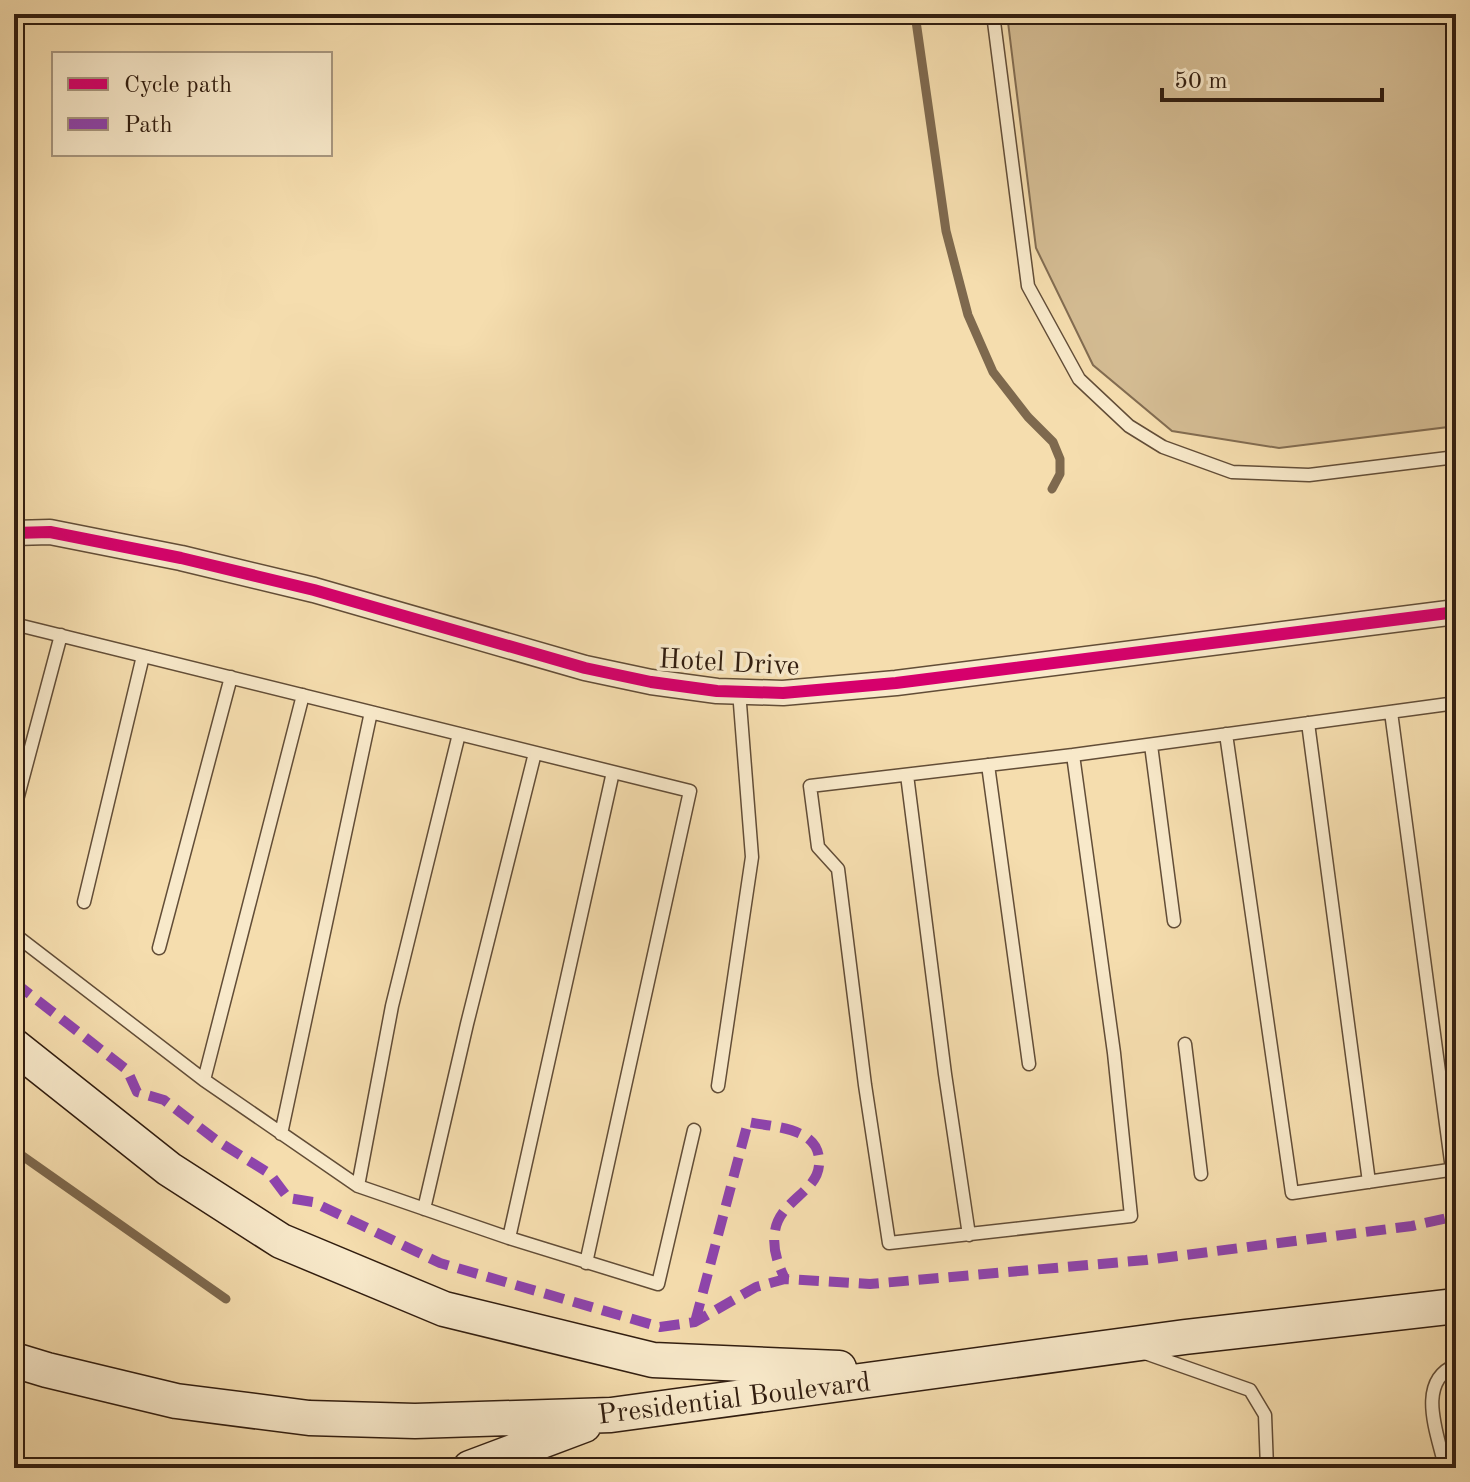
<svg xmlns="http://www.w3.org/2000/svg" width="1470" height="1482" font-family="'Old Standard TT',serif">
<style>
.green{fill:#d4bc93;stroke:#826c51;stroke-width:2}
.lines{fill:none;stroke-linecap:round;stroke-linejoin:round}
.stream{stroke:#7e694e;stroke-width:9}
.service-casing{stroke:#624d37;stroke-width:15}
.minor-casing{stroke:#624d37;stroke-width:27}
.secondary-casing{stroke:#311d0f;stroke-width:37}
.service{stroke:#f8e9ca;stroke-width:12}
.minor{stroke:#f8e9ca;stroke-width:24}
.secondary{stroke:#f8e9ca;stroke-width:34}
.quiet{stroke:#8e44ad;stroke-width:10;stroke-dasharray:20 10;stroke-linecap:butt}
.cycleway-casing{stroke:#f8e9ca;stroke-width:17}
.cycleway{stroke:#d6006c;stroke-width:12}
.labels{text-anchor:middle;stroke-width:7;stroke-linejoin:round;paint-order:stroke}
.street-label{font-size:28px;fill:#311d0f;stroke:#f8e9ca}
</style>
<rect width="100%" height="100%" fill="#f5ddae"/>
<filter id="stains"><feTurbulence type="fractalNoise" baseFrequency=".0025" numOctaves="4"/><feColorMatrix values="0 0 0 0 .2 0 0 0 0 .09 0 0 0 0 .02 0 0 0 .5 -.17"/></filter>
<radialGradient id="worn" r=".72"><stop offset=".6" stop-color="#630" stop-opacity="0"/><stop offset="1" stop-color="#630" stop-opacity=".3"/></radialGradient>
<path class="green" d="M1007,14H1456V426L1279,448L1172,431L1093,365L1036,248Z"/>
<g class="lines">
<path class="stream" d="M915,14L946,231L968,315L993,372L1028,417L1053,442L1060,459V474L1052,489
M14,1150L226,1299"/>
<defs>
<path id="service" d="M993,14L1028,286L1079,379L1129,426L1163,447L1232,472L1309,475L1456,457
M14,624L690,791L586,1263
M1391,712L1452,1169
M1308,723L1369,1182
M1226,734L1292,1193L1456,1169
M1151,745L1174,921
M1073,755L1114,1053L1131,1216L889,1243L865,1085L838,869L818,847L810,786L1073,755L1456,703
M988,765L1029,1064
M907,775L945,1074L969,1235
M14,811L61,635
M84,902L143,656
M14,934L204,1080L358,1186L509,1238L658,1284L694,1130
M159,948L231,677
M1185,1044L1201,1174
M204,1080L303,695
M718,1086L752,857L739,691
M281,1134L371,712
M358,1186L392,1006L459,734
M424,1209L467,1024L535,753
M509,1238L613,772
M1145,1353L1250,1390L1265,1415L1267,1468
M1444,1463C1437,1432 1416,1381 1456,1365"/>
<path id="minor" d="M14,533L50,532L181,558L314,590L585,668L651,682L717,691L783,693L896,683L1456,612"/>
<path id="secondary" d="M14,1046L169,1169L281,1241L444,1309L653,1360L839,1368
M14,1360L47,1370L176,1401L309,1418L415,1421L611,1415L1185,1337L1456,1306
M470,1468L584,1425"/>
</defs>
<use href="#service" class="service-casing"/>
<use href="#minor" class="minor-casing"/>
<use href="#secondary" class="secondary-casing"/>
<use href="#service" class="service"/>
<use href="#minor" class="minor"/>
<use href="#secondary" class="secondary"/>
<path class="quiet" d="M14,982L127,1070L137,1092L164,1100L216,1140L270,1174L288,1198L313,1202L440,1263L660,1327L695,1322L756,1287L785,1279L870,1284L1146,1260L1412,1226L1456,1216
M695,1322L748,1122C772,1127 817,1127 819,1159C820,1170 816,1179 808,1187C795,1201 778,1211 775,1231C772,1249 778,1264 785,1279"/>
<defs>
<path id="cycleway" d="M14,533L50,532L181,558L314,590L585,668L651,682L717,691L783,693L896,683L1456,612"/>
</defs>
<use href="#cycleway" class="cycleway-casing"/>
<use href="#cycleway" class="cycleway"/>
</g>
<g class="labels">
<g class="street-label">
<text transform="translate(729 661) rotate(3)" y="10">Hotel Drive</text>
<text transform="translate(734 1397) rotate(-7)" y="10">Presidential Boulevard</text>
</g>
</g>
<rect width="1470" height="1482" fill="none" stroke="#f5ddae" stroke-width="48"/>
<rect x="16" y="16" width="1438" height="1450" fill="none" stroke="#311d0f" stroke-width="4"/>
<rect x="24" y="24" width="1422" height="1434" fill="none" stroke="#311d0f" stroke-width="2"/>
<rect x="52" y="52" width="280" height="104" fill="#f8e9ca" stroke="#a8977f" stroke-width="2"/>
<rect x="68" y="78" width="40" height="12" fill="#d6006c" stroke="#a8977f" stroke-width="2"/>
<text x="124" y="92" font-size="24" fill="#311d0f">Cycle path</text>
<rect x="68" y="118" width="40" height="12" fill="#8e44ad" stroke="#a8977f" stroke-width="2"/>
<text x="124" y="132" font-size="24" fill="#311d0f">Path</text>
<path d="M1162 88v12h220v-12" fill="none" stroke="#311d0f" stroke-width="4"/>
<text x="1174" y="88" font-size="24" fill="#311d0f" stroke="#f8e9ca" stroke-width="6" paint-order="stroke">50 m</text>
<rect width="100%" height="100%" filter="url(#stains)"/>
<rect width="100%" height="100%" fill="url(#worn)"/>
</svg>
